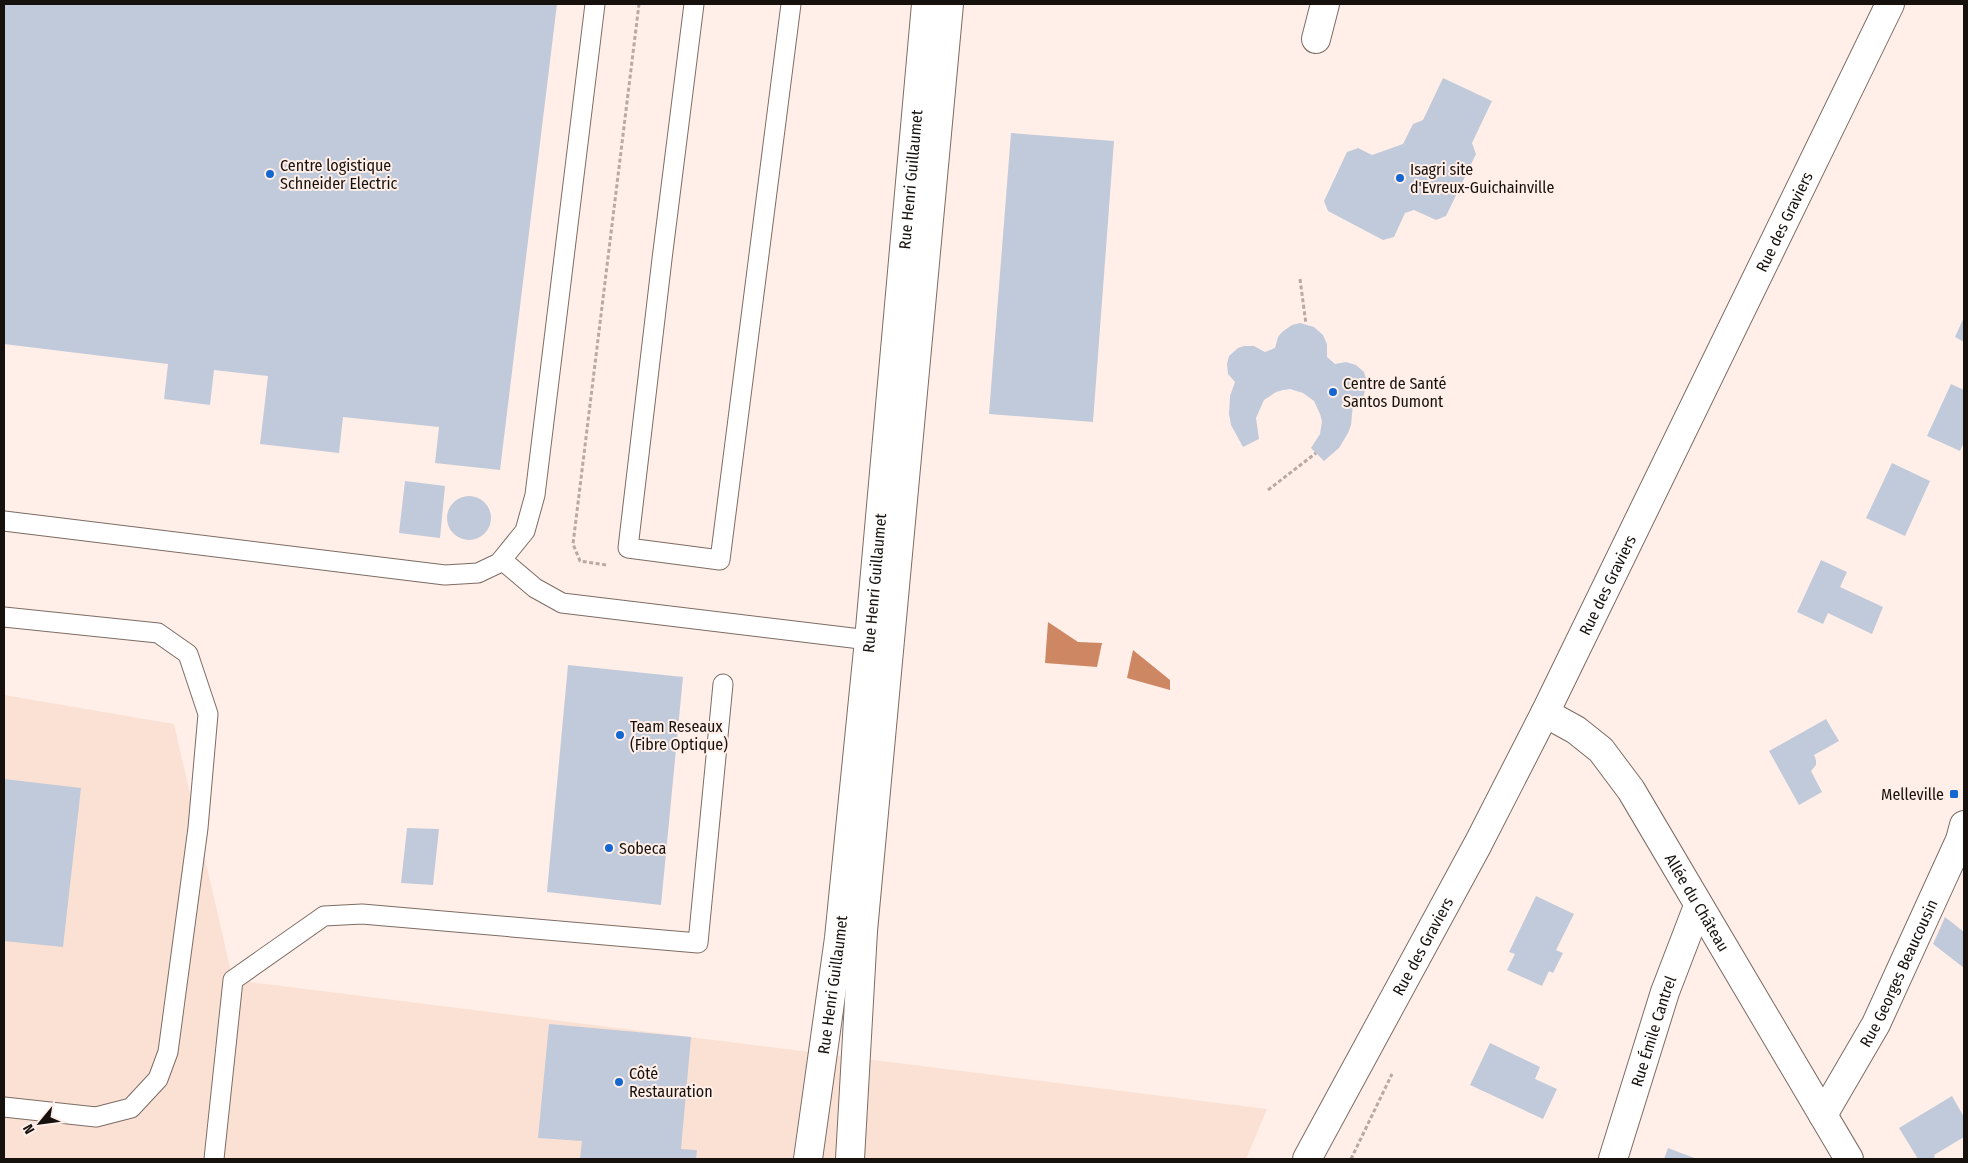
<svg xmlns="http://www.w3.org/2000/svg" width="1968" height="1163" font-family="'Fira Sans Condensed',sans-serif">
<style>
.built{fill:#fbe1d4}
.water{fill:#ce8763}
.building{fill:#c0cada}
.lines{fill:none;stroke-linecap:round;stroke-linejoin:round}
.service-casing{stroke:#7c6c64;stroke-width:21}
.minor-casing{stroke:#7c6c64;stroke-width:30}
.secondary-casing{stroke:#7c6c64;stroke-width:30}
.path{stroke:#b7aaa4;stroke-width:3;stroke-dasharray:4 2.5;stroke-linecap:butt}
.service{stroke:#fff;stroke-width:19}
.minor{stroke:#fff;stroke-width:28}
.secondary{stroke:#fff;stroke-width:28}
.poi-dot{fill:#1467d1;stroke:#ffefe8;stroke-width:2}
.labels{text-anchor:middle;stroke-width:4;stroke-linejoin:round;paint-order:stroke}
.poi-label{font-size:16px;fill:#17110e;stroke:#ffefe8;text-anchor:start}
.street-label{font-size:16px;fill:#17110e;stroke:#ffefe8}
</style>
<rect width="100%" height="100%" fill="#ffefe8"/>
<path class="built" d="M4,695L174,724L233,980L1267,1109L1246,1159H4Z"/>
<path class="water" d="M1048,622L1078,642L1102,643L1097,667L1045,663Z
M1133,650L1170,680V690L1127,678Z"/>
<path class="building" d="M4,4H557L500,470L435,463L439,427L343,417L339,453L260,444L268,376L214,370L210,405L164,399L168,364L4,344Z
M1443,78L1492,101L1472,143L1476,154L1446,216L1436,220L1414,210L1405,213L1394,237L1383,240L1328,211L1324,201L1347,152L1358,148L1372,155L1403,144L1413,124L1423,120Z
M1011,133L1114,141L1093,422L989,414Z
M1964,317V342L1955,337Z
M1300,323L1314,327L1323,335L1327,344V357L1335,364L1346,362L1356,365L1364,372L1367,381L1364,395L1360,401L1353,404L1351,425L1348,433L1339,448L1324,461L1311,448L1320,434L1322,421L1320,414L1314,401L1303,393L1290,389L1283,390L1276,392L1264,400L1256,418L1259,439L1243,447L1231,425L1229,414L1230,396L1235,382L1228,374L1227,364L1229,356L1238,348L1244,346H1254L1265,352L1275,348L1278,337L1282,332L1292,325Z
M1951,384L1964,390V442L1960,451L1927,436Z
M1892,463L1930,481L1905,536L1866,518Z
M405,481L445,486L440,538L399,533Z
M447 518a22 22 0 1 1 44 0a22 22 0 1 1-44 0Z
M1821,560L1847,572L1840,587L1883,607L1872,634L1828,613L1823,624L1797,612Z
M568,665L683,677L661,905L547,892Z
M1826,719L1839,741L1814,755L1816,760V765L1811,771L1822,792L1799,805L1769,751Z
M4,779L81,788L63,947L4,941Z
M407,828L439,829L433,885L401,883Z
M1536,896L1574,914L1556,950L1563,953L1553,973L1549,971L1542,986L1507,970L1515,954L1509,952Z
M1945,917L1964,932V968L1933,944Z
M549,1024L691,1037L681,1149L697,1150L696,1159H580L582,1141L538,1138Z
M1490,1043L1540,1067L1535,1079L1557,1089L1543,1119L1470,1085Z
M1952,1096L1964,1117V1137L1934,1155L1935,1157L1931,1159H1918L1899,1128Z
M1668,1148L1697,1159H1664Z"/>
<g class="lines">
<defs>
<path id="service" d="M694,4L662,259L628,548L720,560L791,4
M4,521L445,575L478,573L499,563L525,531L535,495L595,4
M502,560L535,588L562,603L869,640
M4,617L158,633L188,654L208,714L198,828L168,1052L158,1079L131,1108L96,1117L4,1107
M214,1159L233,980L324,916L362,914L698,943L723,684"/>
<g id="minor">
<path d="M1316,39L1325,4"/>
<path id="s1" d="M1545,713L1576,730L1601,750L1631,790L1849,1159"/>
<path id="s2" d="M1823,1115L1876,1024L1960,840L1964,825"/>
<path id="s3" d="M1307,1159L1478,844L1545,713L1890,4"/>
<path id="s4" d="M1613,1159L1665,992L1698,906"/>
</g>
<g id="secondary">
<path id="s5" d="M808,1159L839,938L869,640L926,4"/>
<path d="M850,1159L863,931L949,4"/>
</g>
</defs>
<use href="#service" class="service-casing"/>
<use href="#minor" class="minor-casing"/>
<use href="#secondary" class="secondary-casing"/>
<path class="path" d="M1300,279L1306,324
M1268,490L1316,453
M606,565L580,561L573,544L639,4
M1351,1159L1392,1074"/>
<use href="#service" class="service"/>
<use href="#minor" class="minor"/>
<use href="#secondary" class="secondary"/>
</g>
<g class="poi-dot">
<circle cx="270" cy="174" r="5"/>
<circle cx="1400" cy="178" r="5"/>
<circle cx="1333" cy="392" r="5"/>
<circle cx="620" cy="735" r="5"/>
<rect x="1949" y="789" width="10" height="10" rx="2.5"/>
<circle cx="609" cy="848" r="5"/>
<circle cx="619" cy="1082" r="5"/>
</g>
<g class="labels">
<g class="poi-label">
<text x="280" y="171">Centre logistique<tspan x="280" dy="18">Schneider Electric</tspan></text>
<text x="1410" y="175">Isagri site<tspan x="1410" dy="18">d'Evreux-Guichainville</tspan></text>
<text x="1343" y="389">Centre de Santé<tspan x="1343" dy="18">Santos Dumont</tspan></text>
<text x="630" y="732">Team Reseaux<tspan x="630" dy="18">(Fibre Optique)</tspan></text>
<text x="1944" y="800" text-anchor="end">Melleville</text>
<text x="619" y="854">Sobeca</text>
<text x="629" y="1079">Côté<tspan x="629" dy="18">Restauration</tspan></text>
</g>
<g class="street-label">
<text dy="6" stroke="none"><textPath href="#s5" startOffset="985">Rue Henri Guillaumet</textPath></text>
<text dy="6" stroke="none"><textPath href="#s3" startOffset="1052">Rue des Graviers</textPath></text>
<text dy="6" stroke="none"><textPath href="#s5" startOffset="580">Rue Henri Guillaumet</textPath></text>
<text dy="6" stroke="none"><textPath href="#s3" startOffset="648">Rue des Graviers</textPath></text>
<text dy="6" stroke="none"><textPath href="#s1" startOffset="248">Allée du Château</textPath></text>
<text dy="6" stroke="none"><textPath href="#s3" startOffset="242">Rue des Graviers</textPath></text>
<text dy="6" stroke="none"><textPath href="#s2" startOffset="161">Rue Georges Beaucousin</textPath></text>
<text dy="6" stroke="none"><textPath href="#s5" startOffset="176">Rue Henri Guillaumet</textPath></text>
<text dy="6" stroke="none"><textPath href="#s4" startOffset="134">Rue Émile Cantrel</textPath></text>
</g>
</g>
<rect width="1968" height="1163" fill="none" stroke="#17110e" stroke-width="10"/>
<g transform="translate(40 1123) rotate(241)" stroke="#ffefe8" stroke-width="4" paint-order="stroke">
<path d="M0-4L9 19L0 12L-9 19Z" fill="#17110e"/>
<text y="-8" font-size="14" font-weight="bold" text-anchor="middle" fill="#17110e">N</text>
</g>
</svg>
